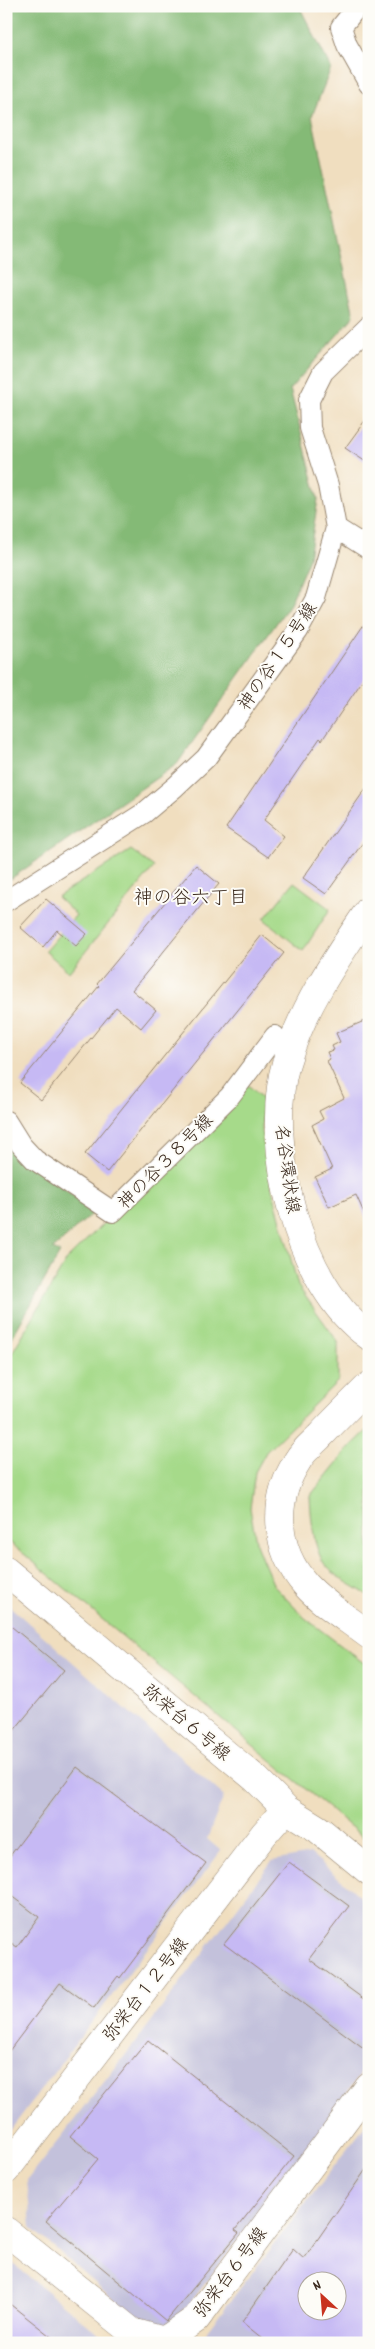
<svg xmlns="http://www.w3.org/2000/svg" width="375" height="2349" font-family="Dekko,'Klee One',sans-serif">
<style>
.industrial{fill:#c3c1db;fill-rule:evenodd}
.green{fill:#a6da8a;stroke:#708254}
.forest{fill:#84ba76;stroke:#60724a}
.building{fill:#c6b9f4;fill-rule:evenodd}
.lines{fill:none;stroke-linecap:round;stroke-linejoin:round}
.street-casing{stroke:#96846e;stroke-width:22}
.secondary-casing{stroke:#96846e;stroke-width:29}
.street{stroke:#fff;stroke-width:20}
.secondary{stroke:#fff;stroke-width:28}
.labels{text-anchor:middle;stroke-width:4;stroke-linejoin:round;paint-order:stroke}
.street-label{font-size:18px;fill:#3b2a1e;stroke:#fdfcf7}
.neighbourhood-label{font-size:19px;fill:#3b2a1e;stroke:#fdfcf7}
</style>
<rect width="100%" height="100%" fill="#fdfcf7"/>
<filter id="ink" filterUnits="userSpaceOnUse"><feTurbulence type="fractalNoise" baseFrequency=".02" numOctaves="2"/><feDisplacementMap in="SourceGraphic" scale="10" xChannelSelector="R" yChannelSelector="G"/><feConvolveMatrix kernelMatrix="1 2 1 2 8 2 1 2 1" color-interpolation-filters="sRGB"/></filter>
<filter id="wash" filterUnits="userSpaceOnUse"><feTurbulence type="fractalNoise" baseFrequency=".0096" numOctaves="4" result="noise"/><feDisplacementMap in="SourceGraphic" scale="20" xChannelSelector="R" yChannelSelector="G"/><feGaussianBlur stdDeviation="1.12" result="paint"/><feColorMatrix in="noise" values="0 0 0 0 0 0 0 0 0 0 0 0 0 0 0 0 0 1.4 0 .05"/><feComposite in="paint" operator="in"/></filter>
<g filter="url(#wash)">
<rect width="100%" height="100%" fill="#f0debf"/>
<path class="industrial" d="M6,1603L224,1796L207,1839L221,1851L9,2132H6Z
M311,1854L369,1904V2061L304,2155L181,2315L168,2324L152,2325L135,2318L31,2227L27,2180L142,2034L272,1861Z
M369,2121V2343H198ZM308,2282H338V2312H308Z
M6,2258L110,2343H6Z"/>
<path class="green" d="M131,850L154,867L69,972L45,951L76,915L57,897Z
M294,882L330,909L303,951L264,919Z
M247,1084L262,1098V1137L271,1184L298,1286L338,1342V1381L266,1452L255,1472L250,1508L257,1547L274,1586L305,1618L369,1667V1842L6,1539V1363L68,1258Z
M369,1429V1596C356,1587 338,1579 327,1567C313,1552 311,1515 310,1496L349,1448Z"/>
<path class="forest" d="M6,6H299L331,68L312,116L354,316L290,389L318,499L309,558L290,604L177,764L6,882Z
M6,1141L11,1150L95,1211L53,1249L60,1253L6,1348Z"/>
<g id="blocks">
<path class="building" d="M369,415V464L345,448Z
M369,617V671L322,740L320,738L264,820L284,836L268,857L226,828Z
M369,784V834L326,894L303,878Z
M196,865L219,884L132,990L156,1010L141,1028L116,1007L41,1100L20,1083L99,986L97,984Z
M46,899L87,934L76,946L57,930L43,947L20,927Z
M262,935L284,953L107,1172L85,1154Z
M369,1019V1224L356,1195L329,1207L315,1177L332,1169L312,1125L323,1119L319,1111L344,1098L327,1061L330,1059L327,1052L334,1050L332,1046L340,1042L336,1033Z
M6,1622L64,1670L6,1740Z
M77,1767L206,1863L120,1978L118,1976L94,2008L60,1983L6,2055V1939L17,1947L39,1917L6,1892V1861Z
M289,1862L349,1906L309,1959L369,2003V2052L224,1944Z
M148,2040L294,2156L235,2230L239,2233L166,2321L46,2221L98,2159L70,2136Z
M369,2165V2343H268L242,2322L293,2249L304,2259ZM308,2282H338V2312H308Z
M6,2301L59,2343H6Z"/>
</g>
</g>
<g filter="url(#ink)">
<use href="#blocks" fill-opacity="0" stroke="#96846e" stroke-width="1"/>
<g class="lines">
<defs>
<path id="street" d="M358,6L341,27L347,45L369,84
M336,528L369,549
M6,901L144,813L175,787L206,758L298,631L316,598L336,528L328,485L310,428L309,400L323,372L369,327
M6,1121L21,1145L35,1160L113,1212L230,1096L275,1036"/>
<path id="secondary" d="M369,910C336,959 303,1006 286,1063C263,1143 298,1287 369,1336
M369,1386C352,1403 335,1420 319,1437C312,1444 303,1451 298,1460C272,1500 274,1549 306,1585C323,1604 348,1619 369,1635
M6,1571L256,1779L286,1809L318,1829L369,1871
M6,2170L264,1834L286,1809
M6,2231L132,2332L164,2341L196,2319L369,2087"/>
</defs>
<use href="#street" class="street-casing"/>
<use href="#secondary" class="secondary-casing"/>
<use href="#street" class="street"/>
<use href="#secondary" class="secondary"/>
</g>
</g>
<g class="labels">
<g class="street-label">
<text transform="translate(277 656) rotate(-56)" y="6">神の谷１５号線</text>
<text transform="translate(165 1161) rotate(-45)" y="6">神の谷３８号線</text>
<text transform="translate(288 1169) rotate(82)" y="6">名谷環状線</text>
<text transform="translate(187 1722) rotate(40)" y="6">弥栄台６号線</text>
<text transform="translate(145 1989) rotate(-52)" y="6">弥栄台１２号線</text>
<text transform="translate(230 2272) rotate(-53)" y="6">弥栄台６号線</text>
</g>
<g class="neighbourhood-label">
<text x="191" y="903">神の谷六丁目</text>
</g>
</g>
<rect width="375" height="2349" fill="none" stroke="#fdfcf7" stroke-width="25"/>
<g transform="translate(322 2296) rotate(334)"><circle r="24" fill="#fdfcf7" stroke="#afa8a0"/>
<path d="M0-4L9 19L0 12L-9 19Z" fill="#c8321e"/>
<text y="-8" font-size="14" font-weight="bold" text-anchor="middle" fill="#3b2a1e">N</text>
</g>
</svg>
